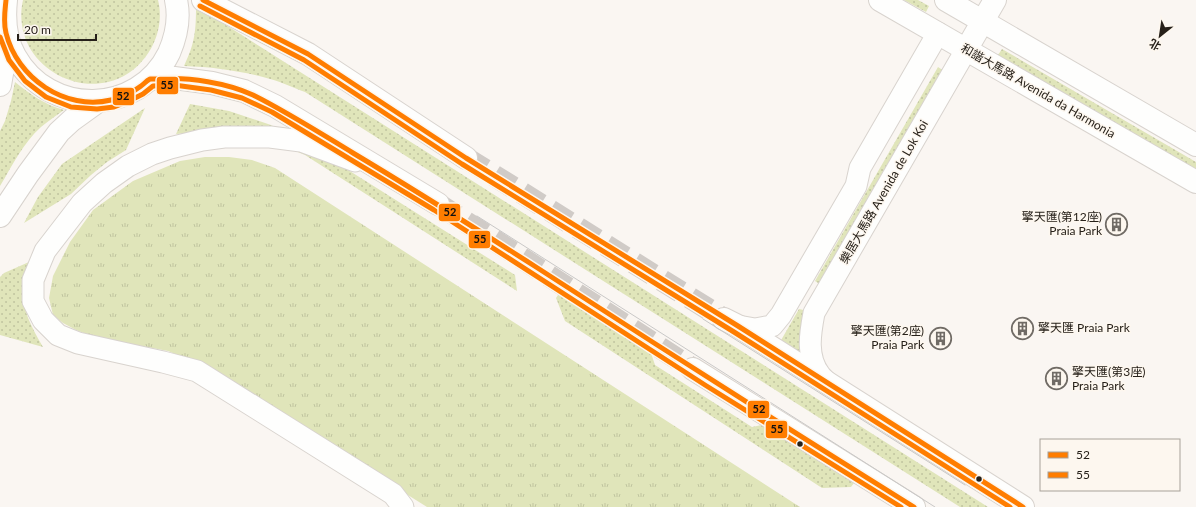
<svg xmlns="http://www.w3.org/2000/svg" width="1196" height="507" font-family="Lato,'Noto Sans SC',sans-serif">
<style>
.grass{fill:url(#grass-dots)}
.park{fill:url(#park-tufts)}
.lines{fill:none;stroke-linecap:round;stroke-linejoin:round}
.primary-tunnel{stroke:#d0cbc7;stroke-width:22;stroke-dasharray:22 11;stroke-linecap:butt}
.street-casing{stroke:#d8d3ce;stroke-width:23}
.secondary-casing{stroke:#d8d3ce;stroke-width:24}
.primary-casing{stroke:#d8d3ce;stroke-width:24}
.street{stroke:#fefefd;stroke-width:21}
.secondary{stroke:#fefefd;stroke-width:22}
.primary{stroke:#fefefd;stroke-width:22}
.tram{stroke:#c9c8c7;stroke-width:1}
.bus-1-casing{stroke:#fdf7ef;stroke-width:8}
.bus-2-casing{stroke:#fdf7ef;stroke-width:8}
.bus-1{stroke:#ff7d00;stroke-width:5}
.bus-2{stroke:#ff7d00;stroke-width:5}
.bus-dot{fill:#262019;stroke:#fdf7ef;stroke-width:1.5}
.labels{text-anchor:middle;stroke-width:3;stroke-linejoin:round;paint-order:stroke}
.street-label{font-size:12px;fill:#262019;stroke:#fdf7ef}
.poi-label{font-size:12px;fill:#262019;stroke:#fdf7ef;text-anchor:end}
.line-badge{stroke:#fdf7ef;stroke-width:1.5}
.pale-badge-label{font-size:11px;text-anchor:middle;font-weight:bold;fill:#111}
</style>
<defs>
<pattern id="grass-dots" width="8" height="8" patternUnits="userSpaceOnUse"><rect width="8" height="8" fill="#e0e5ba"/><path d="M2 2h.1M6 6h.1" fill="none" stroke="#c0c49f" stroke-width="1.8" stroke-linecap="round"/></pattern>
<pattern id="park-tufts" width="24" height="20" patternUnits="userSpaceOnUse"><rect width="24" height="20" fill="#e0e5ba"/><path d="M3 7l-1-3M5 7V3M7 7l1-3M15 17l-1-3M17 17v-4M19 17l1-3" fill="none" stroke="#c0c49f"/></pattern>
</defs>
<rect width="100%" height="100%" fill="#faf6f2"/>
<path class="grass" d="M23,0H158C167,35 143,74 108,82C78,89 47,75 31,50C22,35 19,17 23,0Z
M904,0H918L929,6L926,12Z
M196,6L988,507H960L305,92C294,88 282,82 270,79C242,71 214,67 184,66C195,43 196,31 196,6Z
M1002,49L1196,162V170L998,55Z
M938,67L944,71L821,285L815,281Z
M15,82C30,94 45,105 64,110C56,116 48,121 41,127C23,143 12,166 0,186V131L5,121L11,101Z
M190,104L229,111L271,125L310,146L515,275L517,291L305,155L271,141L189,133L176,134Z
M145,108L126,150L107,162L91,175L71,194L24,223L38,197L62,164Z
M29,262C26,269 22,276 22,283C21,308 31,326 43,347L0,335V277L4,273Z
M560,292L649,347L655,365L752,427L767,424L852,479L854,483L851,487L822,488L565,321L556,298Z
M799,309L808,311L806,359L780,342Z"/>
<path class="park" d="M205,157H229L252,160L275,168L800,507H427L207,369L189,360L168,351L94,337L76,330L63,323L53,315L49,298L53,276L70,242L93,210L133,181L180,161Z"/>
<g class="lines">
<path class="primary-tunnel" d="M466,158L724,319
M438,204L693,369"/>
<defs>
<path id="street" d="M355,161L301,141L270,137H224L202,140L170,148L152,154L128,166L104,183L82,203L45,251L33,280V301L43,320L58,335L78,343L163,362L197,371L393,494L403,507
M738,326L755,329L772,326L781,315L856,186L860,168L938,33
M829,384C826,381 822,378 820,375C806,357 810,334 814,313L966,50"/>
<path id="secondary" d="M880,0L1196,182
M946,0L1196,145
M966,50L995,0"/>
<path id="primary" d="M6,0C4,19 5,39 15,56C49,117 138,116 169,53C176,37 180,18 176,0
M203,0L308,54L466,158
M150,79L174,78L212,83L244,91L275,106L438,204
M0,85L4,62L6,36
M0,216L28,174L59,132L72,120L97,102
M724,319L738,326L1023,507
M693,369L914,507"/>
</defs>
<use href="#street" class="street-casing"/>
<use href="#secondary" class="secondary-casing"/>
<use href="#primary" class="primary-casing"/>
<use href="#street" class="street"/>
<use href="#secondary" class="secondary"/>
<use href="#primary" class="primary"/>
<path class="tram" d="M477,216L935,507
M703,319L965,485"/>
<defs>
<path id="bus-1" d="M6,0C5,11 3,22 6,33C17,78 65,111 111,100C122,98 133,92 141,86C144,84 146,81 150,79C150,79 160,79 161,79C189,77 227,83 253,95C287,112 320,133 353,153C415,190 475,228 536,267C661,348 787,428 914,507
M203,0L308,54L466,158L738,326L1023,507"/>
<path id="bus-2" d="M200,6L304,60L462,164L734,332L1010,507
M0,37L9,60L25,81L46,97L71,107L97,109L114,107L129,101L143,94L153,86L174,85L211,90L242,98L272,112L434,210L705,385L901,507"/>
</defs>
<use href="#bus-1" class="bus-1-casing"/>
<use href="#bus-2" class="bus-2-casing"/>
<use href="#bus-1" class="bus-1"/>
<use href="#bus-2" class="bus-2"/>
</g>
<defs>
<symbol id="building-ring" viewBox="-11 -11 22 22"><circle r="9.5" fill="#fdf7ef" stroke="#706b65" stroke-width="1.5"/><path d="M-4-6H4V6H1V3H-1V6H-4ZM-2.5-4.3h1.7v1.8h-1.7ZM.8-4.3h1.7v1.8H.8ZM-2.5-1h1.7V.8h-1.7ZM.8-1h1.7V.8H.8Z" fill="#706b65"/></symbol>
</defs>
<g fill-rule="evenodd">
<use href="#building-ring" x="1104" y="212" width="25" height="25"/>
<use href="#building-ring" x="1010" y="316" width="25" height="25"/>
<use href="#building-ring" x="928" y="326" width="25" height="25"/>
<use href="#building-ring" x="1044" y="366" width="25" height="25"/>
</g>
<g class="bus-dot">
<circle cx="800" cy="444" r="3.5"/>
<circle cx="979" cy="479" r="3.5"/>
</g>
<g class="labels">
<g class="street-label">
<text transform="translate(1038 91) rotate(30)" y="4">和諧大馬路 Avenida da Harmonia</text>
<text transform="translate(884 192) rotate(-60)" y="4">樂居大馬路 Avenida de Lok Koi</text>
</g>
<g class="poi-label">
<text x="1102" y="221">擎天匯(第12座)<tspan x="1102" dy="14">Praia Park</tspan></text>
<text x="1038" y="332" text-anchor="start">擎天匯 Praia Park</text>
<text x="924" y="335">擎天匯(第2座)<tspan x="924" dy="14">Praia Park</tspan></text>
<text x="1072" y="376" text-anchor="start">擎天匯(第3座)<tspan x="1072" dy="14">Praia Park</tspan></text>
</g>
</g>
<g class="line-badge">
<rect x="156" y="76" width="23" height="19" rx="4" fill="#ff7d00"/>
<rect x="112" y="87" width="23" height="19" rx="4" fill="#ff7d00"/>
<rect x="438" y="203" width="23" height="19" rx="4" fill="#ff7d00"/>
<rect x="468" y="230" width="23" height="19" rx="4" fill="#ff7d00"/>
<rect x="747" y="400" width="23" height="19" rx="4" fill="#ff7d00"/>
<rect x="765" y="420" width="23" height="19" rx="4" fill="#ff7d00"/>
</g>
<g class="pale-badge-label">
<text x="167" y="89">55</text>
<text x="123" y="100">52</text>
<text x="450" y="216">52</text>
<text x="480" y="243">55</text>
<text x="759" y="413">52</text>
<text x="777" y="433">55</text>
</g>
<rect x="1040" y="439" width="140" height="52" fill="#fdf7ef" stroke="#a7a199"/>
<rect x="1048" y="452" width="20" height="6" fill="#ff7d00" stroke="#a7a199"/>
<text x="1076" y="459" font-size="12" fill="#262019">52</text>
<rect x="1048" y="472" width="20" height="6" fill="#ff7d00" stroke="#a7a199"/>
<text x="1076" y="479" font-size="12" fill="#262019">55</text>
<g transform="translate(1160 36) rotate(210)" stroke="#fdf7ef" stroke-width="3" paint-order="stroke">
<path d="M0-3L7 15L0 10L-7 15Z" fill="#262019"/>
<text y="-6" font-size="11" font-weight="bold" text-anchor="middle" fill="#262019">北</text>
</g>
<path d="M18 34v6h78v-6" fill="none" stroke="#262019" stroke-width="2"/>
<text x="24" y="34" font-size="12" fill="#262019" stroke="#fdf7ef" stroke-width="3" paint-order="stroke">20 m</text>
</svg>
